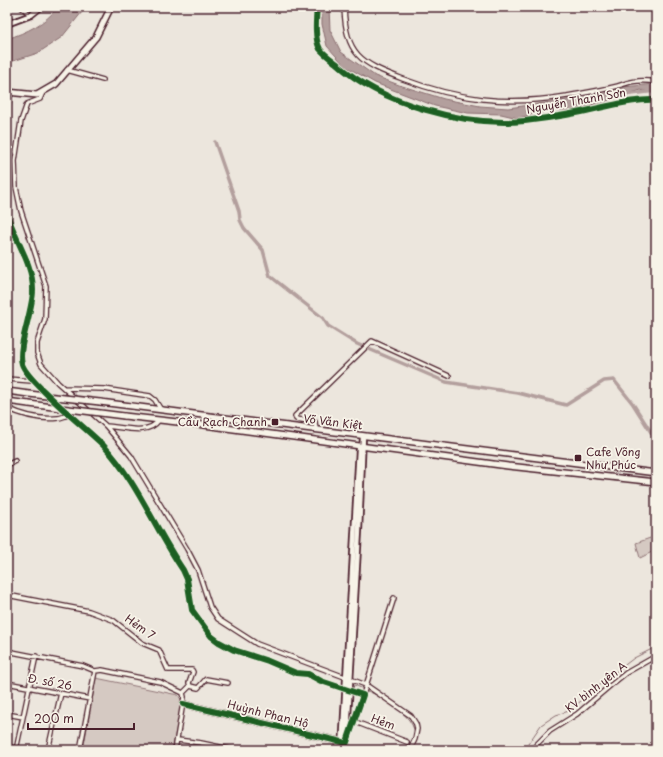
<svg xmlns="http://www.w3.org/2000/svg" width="663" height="757" font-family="'Playpen Sans',sans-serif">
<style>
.green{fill:#d5c9c2;stroke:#907476}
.water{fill:#b39f9d;stroke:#896c6f}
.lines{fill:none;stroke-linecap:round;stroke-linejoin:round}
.stream{stroke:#896c6f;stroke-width:1}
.canal{stroke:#b39f9d;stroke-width:3.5}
.minor-casing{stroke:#4a1f2b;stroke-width:6}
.tertiary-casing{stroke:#4a1f2b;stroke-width:8}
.secondary-casing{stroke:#4a1f2b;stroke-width:8}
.minor{stroke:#f7f3e8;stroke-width:3.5}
.tertiary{stroke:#f7f3e8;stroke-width:4.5}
.secondary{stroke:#f7f3e8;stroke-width:5}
.secondary-bridge-casing{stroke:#4a1f2b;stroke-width:8;stroke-linecap:butt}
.secondary-bridge{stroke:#f7f3e8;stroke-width:5}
.cycleway-casing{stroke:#f7f3e8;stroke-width:8}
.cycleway{stroke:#1b5e20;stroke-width:6}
.poi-dot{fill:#4a1f2b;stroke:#f7f3e8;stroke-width:1.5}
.labels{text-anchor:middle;stroke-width:3.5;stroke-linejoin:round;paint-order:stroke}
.street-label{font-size:11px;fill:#4a1f2b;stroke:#f7f3e8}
.poi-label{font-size:11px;fill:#4a1f2b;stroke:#f7f3e8;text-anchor:end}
</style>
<rect width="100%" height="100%" fill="#ece6dd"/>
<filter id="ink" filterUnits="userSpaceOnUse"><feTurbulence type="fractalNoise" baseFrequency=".025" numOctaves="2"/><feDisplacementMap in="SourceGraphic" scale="8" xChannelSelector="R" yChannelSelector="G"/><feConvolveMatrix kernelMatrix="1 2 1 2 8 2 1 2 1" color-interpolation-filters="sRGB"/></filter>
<g filter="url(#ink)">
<path class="green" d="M656,536V550L640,558L636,543Z
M96,678L178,695L182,701L172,750H83Z"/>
<path class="water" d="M58,7H86L62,37L38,53L7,63V39C27,32 45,24 58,7Z
M322,7H329L330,30L341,52L375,76L399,85L444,99L480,106L508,108L596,96L623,87L656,84V94L641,90L606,101L571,110H550L518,118L501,114L468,113L435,106L375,83L345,66L327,46L322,24Z"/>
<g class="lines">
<path class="stream" d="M354,685C374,693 411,710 415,733
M524,750L541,725L556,715L569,711L613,674L634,658L656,647"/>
<path class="canal" d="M623,95L656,91
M215,142L239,211L240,220L244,228L263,250L270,276L323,318L328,326L357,344L446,382L518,393L566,405L604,381L614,380L633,404L656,440"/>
<defs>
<path id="minor" d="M21,7L31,15
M317,7C316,19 314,38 320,49C324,54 331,59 336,63C381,104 465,127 525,121C550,118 575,114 599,108C618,104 637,99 656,100
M344,7C346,55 360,63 403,79C458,100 508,106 567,96C582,93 599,91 614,87C622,85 630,81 638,81C644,80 650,81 656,82
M67,70L103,80
M43,92L40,99L27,104L21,121L15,161L16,187L21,211L46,286L45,319L37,343V353L41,364L58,383L106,426L131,456L187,549L198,570L210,607L218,619L257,644L366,685L411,716L416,724L417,729L415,739L410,750
M7,109L11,92
M7,213C14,239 33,263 33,290C33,311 17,347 22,364C27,381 87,429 103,445C137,481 155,529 183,570L187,579L192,610L211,636L219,642L234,650L268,661L296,673L308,674L321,681L363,695L348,737
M7,379L32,381
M64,388L104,389L150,396L155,400L161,410
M7,408C22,415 41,420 58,418C62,418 66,415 70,415
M106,426C123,427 148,436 159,420
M316,430L315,422L296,419L295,416L372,341L449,376
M7,465L15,461
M7,595L89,611L113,620L142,643L159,650L168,670H192L193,672L189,683L190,686L198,688L206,679L228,683
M7,651L83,666L95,671
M95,671L102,670L160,682L183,693L184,697L175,750
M7,683L90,699
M183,693L190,686
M363,695L394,598
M7,714L23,717
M353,721L407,742
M178,740L201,743L234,750
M7,747L25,750
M16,750L36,656
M48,750L61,693
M80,750L95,671
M335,750L339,742
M531,750L550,731L577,714L611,685L626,673L656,656"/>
<path id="tertiary" d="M7,24L31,15L41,7
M183,704L342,742
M342,750L358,466L359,449L361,448
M346,750L359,531L363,436"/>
<path id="secondary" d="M7,92L37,95L56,84L96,37L111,7
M7,391L29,394
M7,401L29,404
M100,402L656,473
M124,416L204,425L508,466L656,482"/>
</defs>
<use href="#minor" class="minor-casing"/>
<use href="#tertiary" class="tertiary-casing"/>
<use href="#secondary" class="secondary-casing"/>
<use href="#minor" class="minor"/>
<use href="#tertiary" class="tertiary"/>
<use href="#secondary" class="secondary"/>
<defs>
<path id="secondary-bridge" d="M29,394L100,402
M29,404L124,416"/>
</defs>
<use href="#secondary-bridge" class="secondary-bridge-casing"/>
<use href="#secondary-bridge" class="secondary-bridge"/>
<defs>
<path id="cycleway" d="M317,7C316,19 314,38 320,49C324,54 331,59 336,63C381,104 465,127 525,121C550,118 575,114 599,108C618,104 637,99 656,100
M7,213C14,239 33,263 33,290C33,311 17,347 22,364C27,381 87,429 103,445C137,481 155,529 183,570L187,579L192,610L211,636L219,642L234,650L268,661L296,673L308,674L321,681L363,695L346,745L342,742L183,704"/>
</defs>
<use href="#cycleway" class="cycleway-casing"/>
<use href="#cycleway" class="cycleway"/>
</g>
</g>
<g class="poi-dot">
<rect x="271" y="418" width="8" height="8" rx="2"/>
<rect x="574" y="454" width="8" height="8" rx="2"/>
</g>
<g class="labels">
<g class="street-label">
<text transform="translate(576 101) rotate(-10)" y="4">Nguyễn Thanh Sơn</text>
<text transform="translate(333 422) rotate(7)" y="4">Võ Văn Kiệt</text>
<text transform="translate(140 627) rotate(35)" y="4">Hẻm 7</text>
<text transform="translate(50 682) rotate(11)" y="4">Đ. số 26</text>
<text transform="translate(596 687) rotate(-38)" y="4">KV bình yên A</text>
<text transform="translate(268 714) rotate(14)" y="4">Huỳnh Phan Hộ</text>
<text transform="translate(383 722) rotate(20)" y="4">Hẻm</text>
</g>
<g class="poi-label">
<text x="267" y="426">Cầu Rạch Chanh</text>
<text x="586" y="456" text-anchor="start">Cafe Võng<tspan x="586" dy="13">Như Phúc</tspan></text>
</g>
</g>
<rect width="663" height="757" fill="none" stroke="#f7f3e8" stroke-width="24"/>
<rect x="12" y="12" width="639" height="733" fill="none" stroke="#4a1f2b" stroke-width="1.5" filter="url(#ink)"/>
<path d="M28 723v6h106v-6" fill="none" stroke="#4a1f2b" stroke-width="2"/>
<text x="34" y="723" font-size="12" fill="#4a1f2b" stroke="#f7f3e8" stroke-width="3" paint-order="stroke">200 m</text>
</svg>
